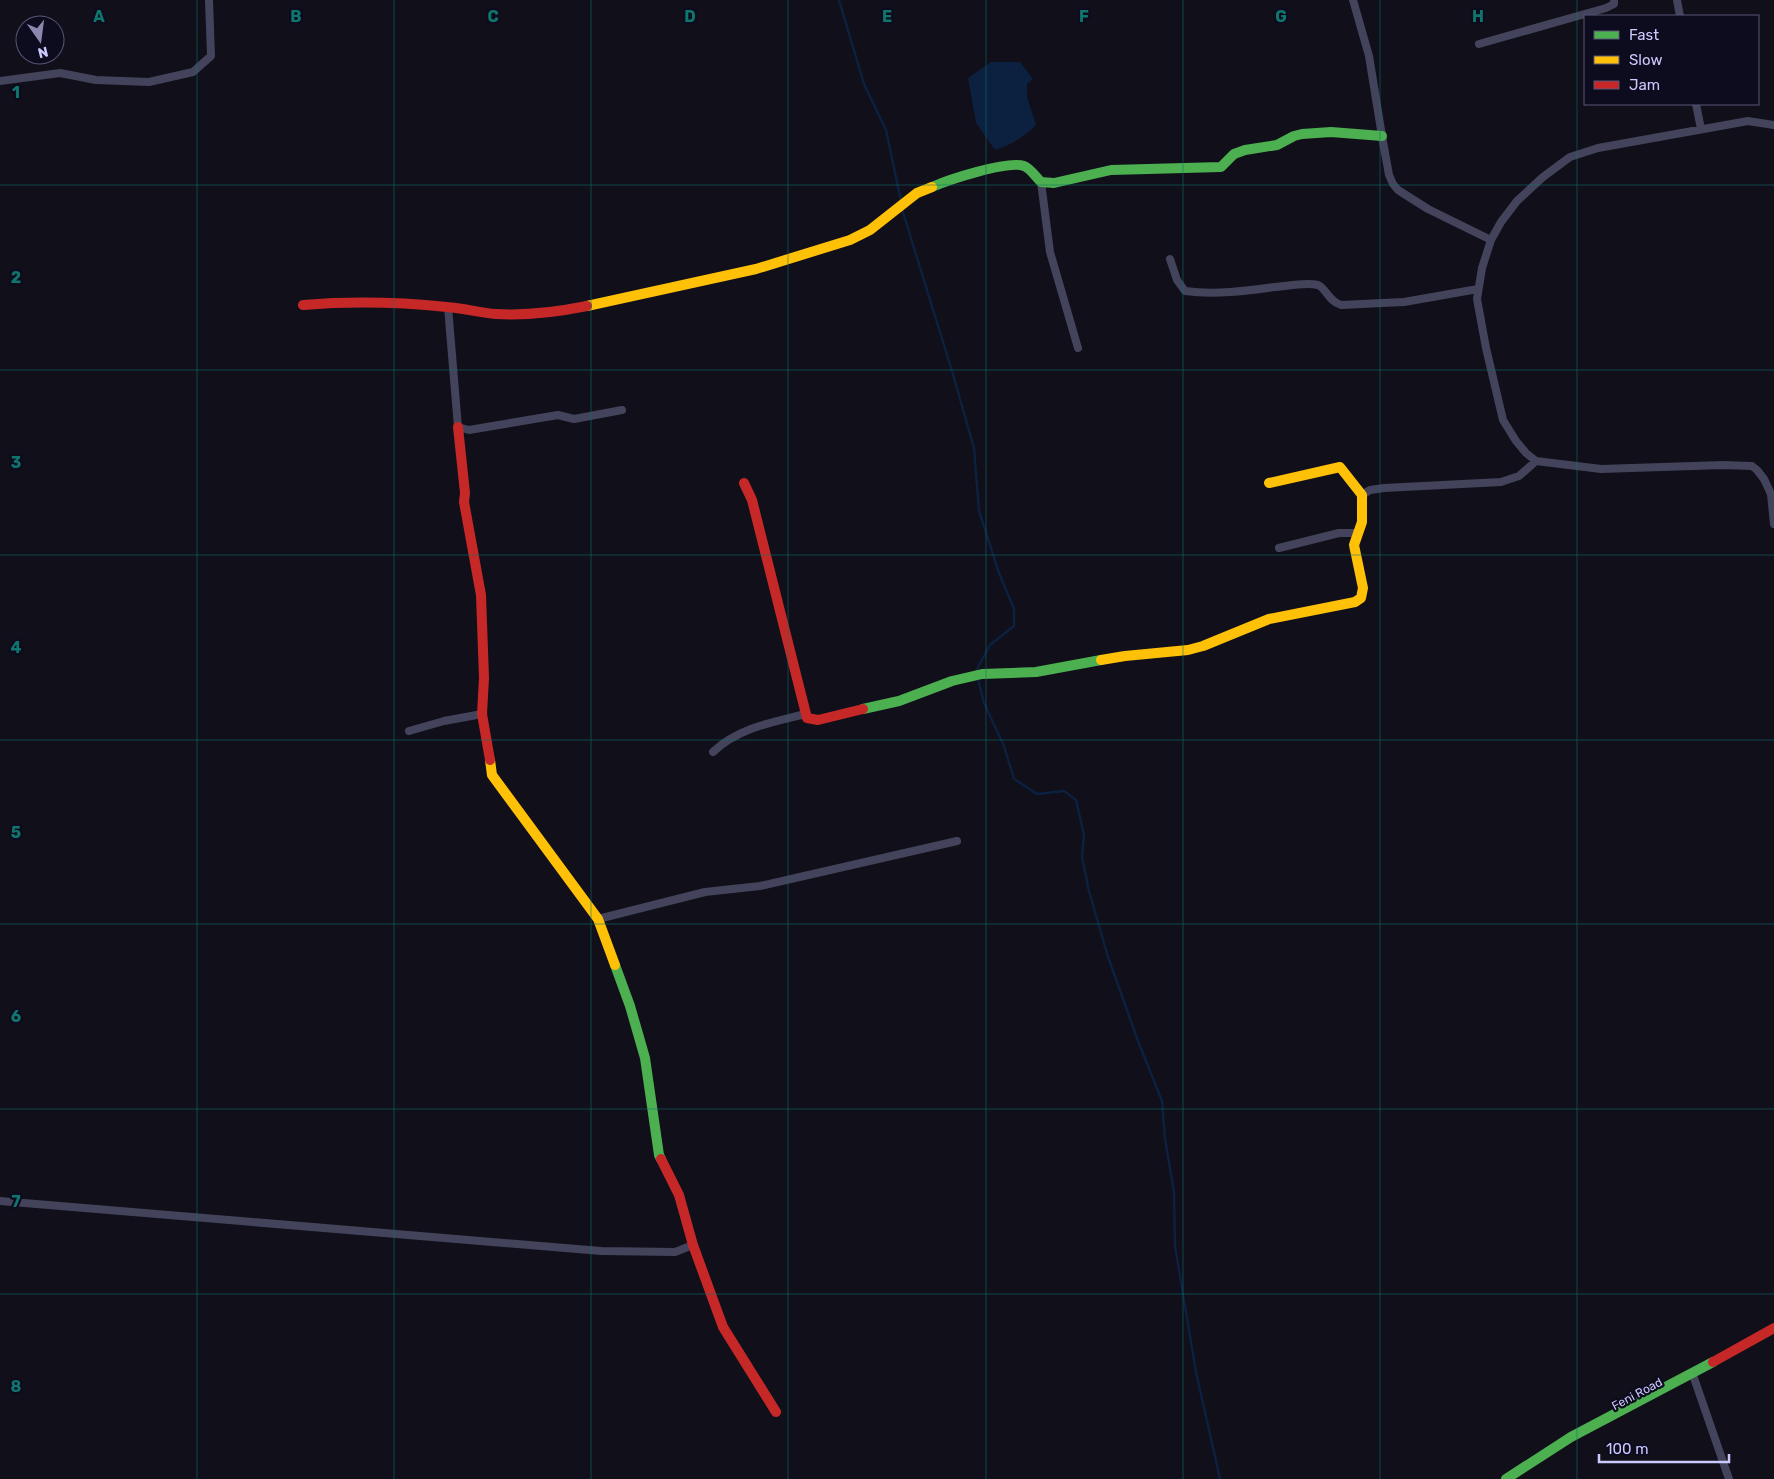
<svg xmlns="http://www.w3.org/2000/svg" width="1774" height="1479" font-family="Rubik,sans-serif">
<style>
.water{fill:#0b213f}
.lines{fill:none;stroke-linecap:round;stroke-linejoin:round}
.stream{stroke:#0b213f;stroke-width:2.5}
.street{stroke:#43445b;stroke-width:8}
.fast{stroke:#4caf50;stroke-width:10}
.slow{stroke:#ffc107;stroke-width:10}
.jam{stroke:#c62828;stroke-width:10}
.grid{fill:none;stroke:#0f766e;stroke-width:1;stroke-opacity:0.55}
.labels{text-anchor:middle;stroke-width:4.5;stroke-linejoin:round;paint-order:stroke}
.street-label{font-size:12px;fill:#ccc9ff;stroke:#0d0b1e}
.grid-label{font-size:16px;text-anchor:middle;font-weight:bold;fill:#0f766e;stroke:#0d0b1e;stroke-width:4.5;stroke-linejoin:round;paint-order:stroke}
</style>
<rect width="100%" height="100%" fill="#100f1a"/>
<path class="water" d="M991,62H1020L1033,79L1027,84V97L1036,125C1024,137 1011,145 995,150L976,123L968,78Z"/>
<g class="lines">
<path class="stream" d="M839,0L864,84L886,130L901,201
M902,209L952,371L974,448L979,511L999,573L1014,609V626L990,645L976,671L977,673
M978,679L984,703L1004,746L1014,779L1037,794L1064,791L1076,800L1084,835L1082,857L1089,891L1108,957L1138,1041L1162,1101L1165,1139L1174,1192L1175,1246L1196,1372L1220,1479"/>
<path class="street" d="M1353,0L1369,56L1382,136L1389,175L1393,184L1398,190L1428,209L1491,240
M1677,0L1680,16
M1479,44L1606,8L1614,4V0
M0,81L60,73L96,80L149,82L193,72L211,56L209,0
M1696,104L1701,129
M1774,125L1748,121L1598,148L1570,157L1543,177L1517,201L1501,222L1491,240L1482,268L1477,299L1486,348L1503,420L1516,441L1526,453L1536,461L1601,469L1723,465L1752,466L1757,470L1764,479L1771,494L1774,524
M1041,182L1050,252L1078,348
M1170,259L1177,280L1185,291C1215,295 1245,291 1275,287C1288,286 1305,282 1318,285C1326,288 1328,301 1341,305L1404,302L1478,289
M448,307L458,427L469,430L558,415L574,419L622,410
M1362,495L1370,490L1384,488L1501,482L1519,476L1536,461
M1279,548L1339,533H1358
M409,731L444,721L482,714
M713,752C738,728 773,722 805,714
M598,919L705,892L760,886L957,841
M0,1201L601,1251L675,1252L693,1245
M1694,1378L1729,1479"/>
<path class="fast" d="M932,187C948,180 1008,160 1024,166C1030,168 1036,177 1041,182L1054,183L1111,170L1221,167L1234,154L1245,150L1277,145L1294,136L1302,134L1331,132L1382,136
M863,709L899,701L952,681L982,674L1036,672L1101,660
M615,965L630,1006L645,1058L659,1155L661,1159
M1506,1479L1571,1437L1713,1362"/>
<path class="slow" d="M587,306L756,269L850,240L870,230L917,193L932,187
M1101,660L1125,656L1188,650L1203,646L1269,619L1355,602L1361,598L1363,588L1354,545L1362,522V495L1340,467L1269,483
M490,760L492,775L598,919L615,965"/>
<path class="jam" d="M303,305C351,301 399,302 447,307C464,308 480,313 496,314C526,316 557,312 587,306
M458,427L465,493L464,502L481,595L484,678L482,714L490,760
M744,483L752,500L807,718L818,720L863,709
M661,1159L679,1195L693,1245L723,1327L776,1412
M1713,1362L1774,1328"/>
</g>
<path class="grid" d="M197,0V1479M394,0V1479M591,0V1479M788,0V1479M986,0V1479M1183,0V1479M1380,0V1479M1577,0V1479M0,185H1774M0,370H1774M0,555H1774M0,740H1774M0,924H1774M0,1109H1774M0,1294H1774"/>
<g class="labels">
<g class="street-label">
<text transform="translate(1637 1394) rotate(-28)" y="4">Feni Road</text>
</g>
</g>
<g class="grid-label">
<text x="99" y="22">A</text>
<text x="296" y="22">B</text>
<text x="493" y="22">C</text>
<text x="690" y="22">D</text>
<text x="887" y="22">E</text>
<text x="1084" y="22">F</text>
<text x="1281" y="22">G</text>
<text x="1478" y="22">H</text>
<text x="16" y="98">1</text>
<text x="16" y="283">2</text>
<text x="16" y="468">3</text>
<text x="16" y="653">4</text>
<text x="16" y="838">5</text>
<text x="16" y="1022">6</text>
<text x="16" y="1207">7</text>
<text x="16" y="1392">8</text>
</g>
<rect x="1584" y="15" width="175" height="90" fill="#0d0b1e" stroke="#595778"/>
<rect x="1594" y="31" width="25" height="8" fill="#4caf50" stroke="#595778"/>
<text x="1629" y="40" font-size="15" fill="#ccc9ff">Fast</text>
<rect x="1594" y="56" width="25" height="8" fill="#ffc107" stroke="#595778"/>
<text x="1629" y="65" font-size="15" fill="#ccc9ff">Slow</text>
<rect x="1594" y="81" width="25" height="8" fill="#c62828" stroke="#595778"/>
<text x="1629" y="90" font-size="15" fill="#ccc9ff">Jam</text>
<g transform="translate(40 40) rotate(166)"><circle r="24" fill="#0d0b1e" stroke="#595778"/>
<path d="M0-4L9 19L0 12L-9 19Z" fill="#8a88af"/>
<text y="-8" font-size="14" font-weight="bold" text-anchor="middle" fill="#ccc9ff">N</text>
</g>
<path d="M1599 1454v8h130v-8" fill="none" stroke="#ccc9ff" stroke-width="2.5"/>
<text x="1606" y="1454" font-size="15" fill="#ccc9ff" stroke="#0d0b1e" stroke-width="4" paint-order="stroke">100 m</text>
</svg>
